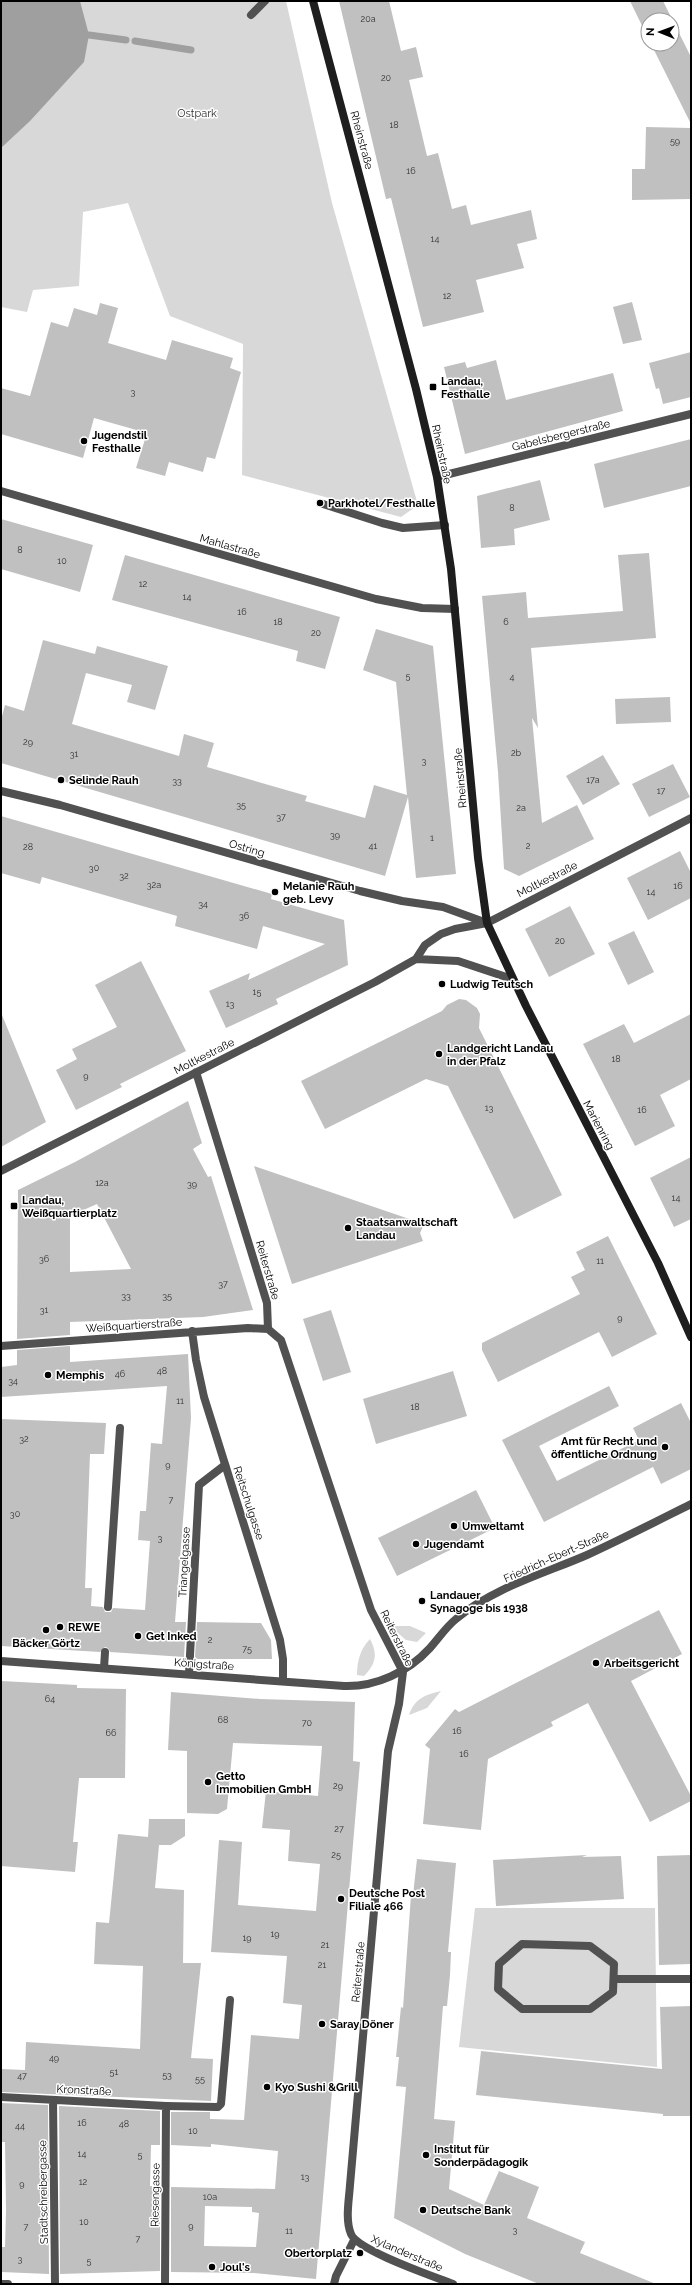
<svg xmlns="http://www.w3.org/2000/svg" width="692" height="2285" font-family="Raleway,sans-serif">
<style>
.green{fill:#d8d8d8}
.water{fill:#9f9f9f}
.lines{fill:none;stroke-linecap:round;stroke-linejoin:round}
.stream{stroke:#9f9f9f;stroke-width:7}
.building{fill:#c0c0c0;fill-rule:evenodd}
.lane{stroke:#515151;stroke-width:8}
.street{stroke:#515151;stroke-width:8}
.secondary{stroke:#1e1e1e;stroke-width:8}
.poi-dot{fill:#000;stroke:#fff;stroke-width:1.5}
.labels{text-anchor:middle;stroke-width:3;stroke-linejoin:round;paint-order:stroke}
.number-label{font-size:9px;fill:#303030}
.park-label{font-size:11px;fill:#2f2f2f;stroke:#fff}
.street-label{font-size:11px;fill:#000;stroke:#fff}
.poi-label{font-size:11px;font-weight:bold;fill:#000;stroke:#fff;text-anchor:start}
</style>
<rect width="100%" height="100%" fill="#fff"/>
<path class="green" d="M1,1H286L332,203L418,505L401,517L242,475L243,344L170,316L128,203L83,212L79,286L33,290L27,312L1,307Z
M398,1626H410L426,1633L417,1642L406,1640L391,1627Z
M370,1639C378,1654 376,1664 364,1676L357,1675C357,1662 360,1649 370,1639Z
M441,1691L427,1708L409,1715C415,1698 425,1695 441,1691Z
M475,1908H655L657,2067L459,2047Z"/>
<path class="water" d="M1,1H80L89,35L84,62L30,121L1,148Z"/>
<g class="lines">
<path class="stream" d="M89,35L126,40
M135,41L191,50"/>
</g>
<path class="building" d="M339,1H389L401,51L416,47L423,77L409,80L427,156L438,153L452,209L466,205L471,225L531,210L537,239L517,244L524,268L476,280L484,312L423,327L391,198L386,199Z
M630,1H663L691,57V124L651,44H672V20H648V38Z
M646,127L691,128V199L632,200V169H645Z
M632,302L642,340L623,344L613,307Z
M100,303L118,308L108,343L166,360L172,340L233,358L230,368L241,372L215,459L207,457L203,472L169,462L165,476L136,468L147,433L94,418L83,458L1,434V388L30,396L51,322L68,327L74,308L97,315Z
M691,352V397L663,404L659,388L656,389L649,363Z
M496,360L506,400L613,373L623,411L465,454L444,367L465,362L467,368Z
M691,439V486L604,508L594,464Z
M540,480L550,520L514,529L515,545L481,548L477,496Z
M1,519L93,545L80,592L1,569Z
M649,553L656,638L531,648L538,728L532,718L542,823L577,805L594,839L519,876L504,869L498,772L482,596L526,592L528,618L623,611L618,555Z
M125,555L340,617L325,669L296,661L298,651L112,600Z
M376,629L433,646L456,874L416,878L408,797L385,876L1,763V720L5,705L24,711L43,640L95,654L97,646L168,666L155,710L127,702L132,685L86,673L72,724L179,756L184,734L214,743L207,767L307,796L305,801L365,818L374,785L407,795L396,682L363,670Z
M670,697L671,722L616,724L615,699Z
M603,755L620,784L583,805L566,776Z
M673,764L690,797L649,817L632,784Z
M1,816L272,894L271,899L344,920L348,965L276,999L278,1004L226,1028L209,991L250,973L248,980L325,944L263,926L257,949L175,926L177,916L42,877L40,884L1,873Z
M680,851L691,873V898L648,920L627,878Z
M570,906L595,954L549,977L525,929Z
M634,931L654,972L628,985L608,943Z
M141,961L186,1051L120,1084L122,1087L76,1110L56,1070L77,1059L72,1049L117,1027L95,985Z
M459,999L466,1000L477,1008L480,1014L479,1028L562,1195L514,1219L448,1086L426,1079L325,1129L301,1081L442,1011L447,1005Z
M691,1014V1079L660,1095L675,1126L635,1146L583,1044L624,1024L634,1043Z
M2,1015L46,1122L1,1147V1016Z
M188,1101L202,1143L193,1149L208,1177L211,1176L253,1310L203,1317L70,1322V1335L17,1339L18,1190L75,1162ZM97,1204L131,1269L70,1272V1216Z
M691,1157V1219L674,1227L650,1178Z
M254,1166L424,1224L420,1233L423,1241L292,1284Z
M608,1236L657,1334L612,1357L599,1332L498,1382L482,1350V1343L580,1294L571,1277L585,1270L576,1252Z
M331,1310L351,1372L323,1381L303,1319Z
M70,1346V1362L188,1354L191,1418L175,1622H186L184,1657L110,1652L108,1648L105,1647L100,1652L1,1646V1419L106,1423L104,1454H90L85,1588H92L91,1606L103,1607L105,1612H111L113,1608L145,1610L150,1541L138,1540L140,1511H146L151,1443L162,1444L167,1386L1,1397V1367L17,1365V1350Z
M453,1371L467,1416L376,1444L363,1399Z
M609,1386L619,1406L539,1446L557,1481L639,1440L633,1428L681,1403L691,1423V1469L661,1484L653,1467L544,1522L502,1440Z
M476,1490L495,1528L397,1576L378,1538Z
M659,1610L682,1654L631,1681L691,1796V1801L650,1822L588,1703L551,1722L553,1726L488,1759L481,1830L423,1824L430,1749L425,1745L455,1709L459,1712Z
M197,1622L261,1623L271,1640L272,1659H197L195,1657Z
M1,1681L77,1685V1688L126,1689L125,1778H79L73,1842H78L75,1872L1,1866Z
M171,1692L260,1699L355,1702L353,1761L360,1762L316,2279L254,2273L171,2272V2187L275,2189L278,2151L211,2144V2147L171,2145V2112H210V2119L244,2120L251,2035L299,2039L302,2005L283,2003L287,1956L211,1952L219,1840L242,1842L238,1905L316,1911L320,1864L288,1861L290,1830L262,1828L266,1791L318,1796L322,1746L233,1743L227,1809L218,1814L187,1813V1751L168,1750ZM205,2206L252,2207V2212L259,2213L256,2247L204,2246Z
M149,1819H185V1836L171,1845H159L155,1888L184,1890L183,1963H201L191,2058L213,2059L211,2101L1,2092V2069L25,2070L26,2042L140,2049L143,1966L94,1964L96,1922L109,1923L118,1834L148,1837Z
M587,1855L582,1857L621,1856L624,1899L496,1906L493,1860Z
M691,1855V1964L659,1965L657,1856Z
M417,1859L456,1863L448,1952H451L450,1975L447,2006H443L434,2119L455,2121L449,2189L484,2205L499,2171L539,2187L527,2218L585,2242L580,2253L656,2284H539L465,2254L394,2218L406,2087L396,2086L399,2057H396L401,2007L403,2008L411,1895H413Z
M691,2006V2116H663V2114L476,2095L481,2051L662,2069L660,2007Z
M1,2103L48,2105L49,2274L1,2272V2247H5L6,2211L5,2142H1Z
M59,2106L160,2111V2145H151L150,2186H160V2271L60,2274Z"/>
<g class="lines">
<path class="lane" d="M251,15L265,1
M320,503L382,523L403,528L445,525
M108,1607L120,1428
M104,1668L105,1652
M189,1674L199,1485L225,1465
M166,2106L218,2107L221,2104L230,2000"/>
<path class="street" d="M437,477L691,414
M1,491L376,599L422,608L455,609
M1,791L60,805L360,891L402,901L443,907L487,923
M416,959L458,961L512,979
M196,1072L267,1303L268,1329
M1,1171L375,982L416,959L425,945L441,934L455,929L487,923L691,818
M192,1331L196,1360L204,1397L280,1640L283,1659V1681
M1,1346L248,1328L268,1329L281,1340L371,1610L403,1672L399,1704L388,1751L350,2185C349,2200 345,2220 351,2234C358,2251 433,2276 453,2284
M1,1661L344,1686C376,1687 408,1672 430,1648C439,1638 446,1627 456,1619C493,1588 543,1574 587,1555C622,1539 657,1521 691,1504
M522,1944L590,1946L614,1964L613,1992L590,2009H522L498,1989L499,1964Z
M615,1979H691
M1,2097L166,2106L165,2284
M53,2100L55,2284
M1,2284H8
M334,2284L336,2276L354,2240"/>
<path class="secondary" d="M313,1L416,389L437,477L451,569L478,858L487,923L526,1006L658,1263L691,1337"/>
</g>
<g class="poi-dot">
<rect x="429" y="383" width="8" height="8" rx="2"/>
<circle cx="84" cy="441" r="4"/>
<circle cx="320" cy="503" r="4"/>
<circle cx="61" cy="780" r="4"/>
<circle cx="275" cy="892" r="4"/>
<circle cx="442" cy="984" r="4"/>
<circle cx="439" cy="1054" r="4"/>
<rect x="10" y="1202" width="8" height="8" rx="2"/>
<circle cx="348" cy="1228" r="4"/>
<circle cx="48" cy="1375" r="4"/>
<circle cx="665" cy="1447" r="4"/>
<circle cx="454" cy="1526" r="4"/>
<circle cx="416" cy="1544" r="4"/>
<circle cx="422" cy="1601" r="4"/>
<circle cx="60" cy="1627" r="4"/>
<circle cx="46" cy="1630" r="4"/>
<circle cx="138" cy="1636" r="4"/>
<circle cx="596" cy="1663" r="4"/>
<circle cx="208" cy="1782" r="4"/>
<circle cx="341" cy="1899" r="4"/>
<circle cx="322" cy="2024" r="4"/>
<circle cx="267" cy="2087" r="4"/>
<circle cx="426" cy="2155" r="4"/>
<circle cx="423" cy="2210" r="4"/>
<circle cx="360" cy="2253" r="4"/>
<circle cx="212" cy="2267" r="4"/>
</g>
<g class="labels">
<g class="number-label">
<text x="368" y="22">20a</text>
<text x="386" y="81">20</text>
<text x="394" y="128">18</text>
<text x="675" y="144">59</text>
<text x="411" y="174">16</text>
<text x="435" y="242">14</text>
<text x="447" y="299">12</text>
<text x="133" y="395">3</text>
<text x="512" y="511">8</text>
<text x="20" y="553">8</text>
<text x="62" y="564">10</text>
<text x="143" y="587">12</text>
<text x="187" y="600">14</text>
<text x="242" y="615">16</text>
<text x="278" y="625">18</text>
<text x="506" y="625">6</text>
<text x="316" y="636">20</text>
<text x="408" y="679">5</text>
<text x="512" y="680">4</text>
<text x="28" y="745">29</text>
<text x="516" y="756">2b</text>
<text x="74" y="757">31</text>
<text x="424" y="764">3</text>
<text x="593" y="783">17a</text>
<text x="177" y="784">33</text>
<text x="661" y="794">17</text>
<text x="241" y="808">35</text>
<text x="521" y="811">2a</text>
<text x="281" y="820">37</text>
<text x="335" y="838">39</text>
<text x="432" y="841">1</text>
<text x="373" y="849">41</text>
<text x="528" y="849">2</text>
<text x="28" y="850">28</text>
<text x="94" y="871">30</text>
<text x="124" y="879">32</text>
<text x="154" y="888">32a</text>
<text x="678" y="889">16</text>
<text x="651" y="895">14</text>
<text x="203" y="907">34</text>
<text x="244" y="919">36</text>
<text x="560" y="944">20</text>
<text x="257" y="995">15</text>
<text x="230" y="1007">13</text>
<text x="616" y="1062">18</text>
<text x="86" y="1079">9</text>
<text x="489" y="1111">13</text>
<text x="642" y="1113">16</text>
<text x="102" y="1186">12a</text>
<text x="192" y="1187">39</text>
<text x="676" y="1201">14</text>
<text x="44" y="1262">36</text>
<text x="600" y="1264">11</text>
<text x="223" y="1287">37</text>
<text x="126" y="1299">33</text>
<text x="167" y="1299">35</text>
<text x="44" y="1313">31</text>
<text x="620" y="1321">9</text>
<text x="162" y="1374">48</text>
<text x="120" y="1377">46</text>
<text x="13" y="1384">34</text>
<text x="180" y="1404">11</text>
<text x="415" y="1410">18</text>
<text x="24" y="1442">32</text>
<text x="168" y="1468">9</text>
<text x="171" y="1503">7</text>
<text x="15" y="1517">30</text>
<text x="160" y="1541">3</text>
<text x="210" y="1643">2</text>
<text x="247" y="1652">75</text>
<text x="50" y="1702">64</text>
<text x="223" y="1723">68</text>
<text x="307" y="1726">70</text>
<text x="457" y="1734">16</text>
<text x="111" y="1736">66</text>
<text x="464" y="1757">16</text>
<text x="338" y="1789">29</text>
<text x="339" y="1832">27</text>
<text x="336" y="1858">25</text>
<text x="275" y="1937">19</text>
<text x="247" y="1941">19</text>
<text x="325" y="1948">21</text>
<text x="322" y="1968">21</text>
<text x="54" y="2061">49</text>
<text x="114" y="2075">51</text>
<text x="167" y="2078">53</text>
<text x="22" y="2079">47</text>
<text x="200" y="2082">55</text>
<text x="82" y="2126">16</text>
<text x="124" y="2127">48</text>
<text x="20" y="2129">44</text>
<text x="193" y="2134">10</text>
<text x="82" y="2157">14</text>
<text x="140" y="2158">5</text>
<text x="305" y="2180">13</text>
<text x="83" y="2185">12</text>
<text x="22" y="2187">9</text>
<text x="210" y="2200">10a</text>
<text x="84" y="2225">10</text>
<text x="191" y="2229">9</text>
<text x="26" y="2230">7</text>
<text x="515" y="2233">3</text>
<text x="289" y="2234">11</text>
<text x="138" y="2242">7</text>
<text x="20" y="2262">3</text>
<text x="89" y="2264">5</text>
</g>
<g class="park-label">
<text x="197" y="117">Ostpark</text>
</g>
<g class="street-label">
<text transform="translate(362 140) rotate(75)" y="4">Rheinstraße</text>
<text transform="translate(561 435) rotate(-14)" y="4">Gabelsbergerstraße</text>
<text transform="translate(442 454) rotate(78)" y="4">Rheinstraße</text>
<text transform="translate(230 546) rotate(16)" y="4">Mahlastraße</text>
<text transform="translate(460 778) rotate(-95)" y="4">Rheinstraße</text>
<text transform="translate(247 848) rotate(16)" y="4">Ostring</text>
<text transform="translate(547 879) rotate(-27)" y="4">Moltkestraße</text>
<text transform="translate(204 1056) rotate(-27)" y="4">Moltkestraße</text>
<text transform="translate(599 1125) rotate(62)" y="4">Marienring</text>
<text transform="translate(268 1270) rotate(74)" y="4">Reiterstraße</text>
<text transform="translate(134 1325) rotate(-4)" y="4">Weißquartierstraße</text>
<text transform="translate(249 1503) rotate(72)" y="4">Reitschulgasse</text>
<text transform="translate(556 1556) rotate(-24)" y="4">Friedrich-Ebert-Straße</text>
<text transform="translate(184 1562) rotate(-87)" y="4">Triangelgasse</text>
<text transform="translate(397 1638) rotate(64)" y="4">Reiterstraße</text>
<text transform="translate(204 1664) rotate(4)" y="4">Königstraße</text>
<text transform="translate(358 1972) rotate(-85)" y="4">Reiterstraße</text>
<text transform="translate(84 2090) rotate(3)" y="4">Kronstraße</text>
<text transform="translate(43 2192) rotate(-91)" y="4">Stadtschreibergasse</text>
<text transform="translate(155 2195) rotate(-89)" y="4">Riesengasse</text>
<text transform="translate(407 2253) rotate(23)" y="4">Xylanderstraße</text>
</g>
<g class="poi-label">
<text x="441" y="385">Landau,<tspan x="441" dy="13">Festhalle</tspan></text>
<text x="92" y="439">Jugendstil<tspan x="92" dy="13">Festhalle</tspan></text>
<text x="328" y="507">Parkhotel/Festhalle</text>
<text x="69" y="784">Selinde Rauh</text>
<text x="283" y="890">Melanie Rauh<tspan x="283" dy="13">geb. Levy</tspan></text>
<text x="450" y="988">Ludwig Teutsch</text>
<text x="447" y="1052">Landgericht Landau<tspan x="447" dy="13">in der Pfalz</tspan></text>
<text x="22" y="1204">Landau,<tspan x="22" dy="13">Weißquartierplatz</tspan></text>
<text x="356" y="1226">Staatsanwaltschaft<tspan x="356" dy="13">Landau</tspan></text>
<text x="56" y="1379">Memphis</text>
<text x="657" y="1445" text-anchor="end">Amt für Recht und<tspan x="657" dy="13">öffentliche Ordnung</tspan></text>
<text x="462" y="1530">Umweltamt</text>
<text x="424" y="1548">Jugendamt</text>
<text x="430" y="1599">Landauer<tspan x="430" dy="13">Synagoge bis 1938</tspan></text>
<text x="68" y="1631">REWE</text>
<text x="146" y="1640">Get Inked</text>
<text x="46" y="1647" text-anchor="middle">Bäcker Görtz</text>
<text x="604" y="1667">Arbeitsgericht</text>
<text x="216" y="1780">Getto<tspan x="216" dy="13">Immobilien GmbH</tspan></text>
<text x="349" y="1897">Deutsche Post<tspan x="349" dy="13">Filiale 466</tspan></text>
<text x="330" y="2028">Saray Döner</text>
<text x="275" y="2091">Kyo Sushi &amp;Grill</text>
<text x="434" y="2153">Institut für<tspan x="434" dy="13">Sonderpädagogik</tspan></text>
<text x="431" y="2214">Deutsche Bank</text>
<text x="352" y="2257" text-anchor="end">Obertorplatz</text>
<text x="220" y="2271">Joul's</text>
</g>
</g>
<rect width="692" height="2285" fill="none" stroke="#000000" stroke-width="4"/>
<g transform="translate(660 32) rotate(271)"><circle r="19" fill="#ffffff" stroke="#999999"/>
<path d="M0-3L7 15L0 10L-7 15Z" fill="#000000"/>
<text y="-6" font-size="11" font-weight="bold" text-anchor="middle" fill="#000000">N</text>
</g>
</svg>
